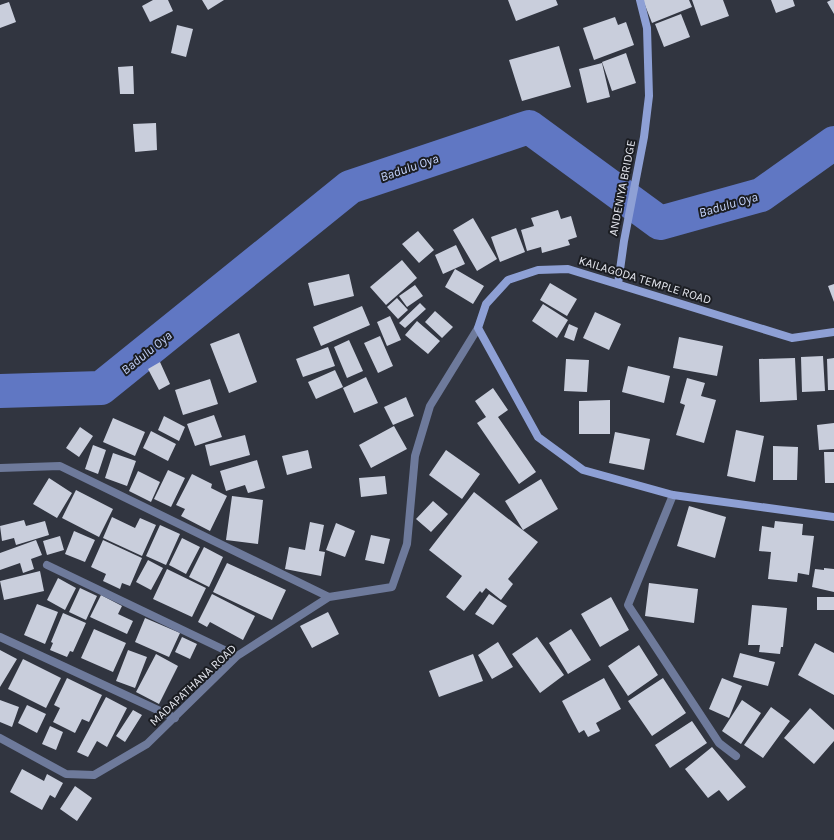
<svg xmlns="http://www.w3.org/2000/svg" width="834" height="840" font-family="Karla,sans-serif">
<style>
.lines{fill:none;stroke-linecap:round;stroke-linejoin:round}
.river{stroke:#6077c3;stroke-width:34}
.building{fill:#c9cedc}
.street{stroke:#6e7a9b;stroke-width:8}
.secondary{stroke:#8ea0d5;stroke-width:8}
.labels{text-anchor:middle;stroke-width:4;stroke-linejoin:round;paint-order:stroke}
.street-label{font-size:12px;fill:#e3e5ed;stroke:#1b1d22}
.water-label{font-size:13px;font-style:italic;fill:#c3d2fb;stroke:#1b1d22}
</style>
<rect width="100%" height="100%" fill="#313540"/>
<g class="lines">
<path class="river" d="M0,391L101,388L350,187L529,127L660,223L761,195L834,143"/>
</g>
<path class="building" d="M153,0H168L173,11L150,22L142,6Z
M202,0H224L208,10Z
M508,0H556L558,5L516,21Z
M643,0H689L692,7L652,23Z
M692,0H723L729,16L701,26Z
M771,0H793L795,6L776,13Z
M831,0H834V14L827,2Z
M9,2L16,22L0,28V5Z
M681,14L690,37L664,47L655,24Z
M615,17L618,25L626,22L634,45L594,60L583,28Z
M177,25L193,29L186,57L171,53Z
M559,46L571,87L522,101L509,60Z
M626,53L636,83L612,91L602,62Z
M602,63L610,97L587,103L579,69Z
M133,66L134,94H120L118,67Z
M156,123L157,150L135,152L133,124Z
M558,210L561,219L571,216L577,237L568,240L570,245L542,253L541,247L527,251L521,230L534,226L531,218Z
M473,218L497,259L477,271L453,230Z
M516,228L525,252L500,262L491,237Z
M418,231L434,250L419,263L402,244Z
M456,245L465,264L443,274L435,255Z
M402,260L417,278L386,305L370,287Z
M455,269L484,286L473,304L445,287Z
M349,274L354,296L314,306L308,283Z
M550,283L577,299L567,316L540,300Z
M834,284V302L828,286Z
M415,285L423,296L407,307L399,296Z
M397,298L408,310L398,319L387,307Z
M420,303L426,309L405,328L399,323Z
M543,304L568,320L557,338L532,321Z
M362,306L370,325L321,346L313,327Z
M435,311L453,327L442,338L425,322Z
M595,312L621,324L609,350L583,338Z
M390,316L401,340L387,346L377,322Z
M417,321L440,341L428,354L405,335Z
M569,324L578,328L574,341L564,337Z
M239,333L257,382L229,393L210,344Z
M380,336L393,366L378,373L364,343Z
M679,337L723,346L717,376L673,368Z
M349,340L363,371L347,378L334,347Z
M328,347L335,366L303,377L296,359Z
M823,356L825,391L802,392L801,357Z
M795,358L797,400L760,402L759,359Z
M834,358V390H828L827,359Z
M566,359L589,360L587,392L564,391Z
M160,362L170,384L159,390L148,369Z
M628,366L670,376L664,403L622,392Z
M335,370L343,387L316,399L308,382Z
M366,377L378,403L354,413L343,388Z
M687,378L705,383L701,396L716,400L704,443L676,435L685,405L680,403Z
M210,379L218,404L183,415L175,390Z
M493,388L508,410L498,417L536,472L519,484L477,423L486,417L475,401Z
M406,397L414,416L393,425L384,407Z
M610,400V434H579V401Z
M214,415L222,437L195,446L187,424Z
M164,416L185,427L179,441L158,430Z
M113,418L145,432L135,456L103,442Z
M834,423V449L819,450L817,425Z
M394,426L407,449L371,468L359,445Z
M80,427L93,436L79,457L66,448Z
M736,430L764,436L755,482L727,476Z
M151,431L176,444L168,461L143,448Z
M615,432L650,439L644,470L609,463Z
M245,435L250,455L210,466L205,445Z
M93,445L106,450L98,474L85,469Z
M773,446L798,447L797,480H773Z
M308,450L312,468L287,475L282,456Z
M446,450L480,474L462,499L429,475Z
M824,452H834V483H825Z
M113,453L136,461L127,486L105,478Z
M257,460L265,488L248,493L245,485L226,491L220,471Z
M168,470L185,478L171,507L154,499Z
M138,471L160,482L151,502L129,491Z
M192,474L212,484L211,488L227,496L210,531L181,516L185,509L176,505Z
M385,476L387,494L361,497L359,478Z
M49,478L72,493L57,518L33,504Z
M541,479L558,509L523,530L505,501Z
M76,490L113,509L99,537L62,518Z
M474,492L538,542L508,579L513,584L501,600L486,588L482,593L480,591L464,611L446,597L462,576L429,550Z
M232,496L263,500L258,544L226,540Z
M433,501L448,514L431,532L416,519Z
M689,506L726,517L715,558L677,546Z
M112,517L135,528L140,518L156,525L142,556L103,538Z
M24,520L26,526L45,521L49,535L16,545L14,538L2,541L0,526Z
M775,521L803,524L802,535L814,536L809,575L798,573L797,582L768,579L771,552L759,551L762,526L774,528Z
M310,522L324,525L319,551L325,552L321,576L285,569L289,547L305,550Z
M336,523L355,531L345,557L326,550Z
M160,525L180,534L166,565L146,556Z
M74,531L95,540L85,562L65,554Z
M371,535L390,539L384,564L365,560Z
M60,536L64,550L47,555L43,541Z
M182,538L200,547L186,574L169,565Z
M36,540L42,555L31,559L34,569L23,573L20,563L0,570V553Z
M103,540L142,558L130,586L122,583L120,589L103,581L106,574L91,567Z
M204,547L223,557L209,587L189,577Z
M148,560L163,568L151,590L136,582Z
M227,563L286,590L272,620L213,592Z
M824,568L834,569V592L812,587L815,569L824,570Z
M167,569L206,588L192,617L153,599Z
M40,571L44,591L4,600L0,581Z
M58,578L76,588L65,610L47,600Z
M649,583L698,589L694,623L645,616Z
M80,588L97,596L86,620L69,612Z
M212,594L255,616L243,640L210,622L207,627L198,622Z
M489,594L507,606L493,625L475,614Z
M101,595L122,606L118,614L133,621L127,634L90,617Z
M611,597L629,630L600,647L581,614Z
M817,597H834V610H817Z
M37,604L58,612L45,644L24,635Z
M752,605L787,608L783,647H781L780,654L759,652L760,645H748Z
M328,612L339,634L312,648L300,626Z
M63,613L86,623L73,652L70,651L67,657L50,650L53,643L51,642Z
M145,618L180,633L169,657L135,642Z
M94,629L126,643L113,672L81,658Z
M571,629L591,660L568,674L549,643Z
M182,637L197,644L190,659L175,652Z
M537,637L564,675L540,693L512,654Z
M498,642L513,667L492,679L478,655Z
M815,643L834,653V695L798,675Z
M639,645L658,675L628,696L608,666Z
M0,650L17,659L0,687Z
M128,650L147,657L135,688L116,681Z
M740,653L775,662L768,686L733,677Z
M156,654L178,666L159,704L136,692Z
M473,654L483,681L439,697L429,671Z
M23,659L61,678L46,708L8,689Z
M67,678L102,695L89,722L82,719L75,733L53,722L60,708L54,705Z
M604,678L621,709L596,723L600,731L588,737L584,730L579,733L562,701Z
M663,678L686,713L652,736L628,701Z
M722,678L742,686L729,718L709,709Z
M106,697L127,708L107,747L97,741L88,757L77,752Z
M0,700L19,707L12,727L0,722Z
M742,700L761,713L741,744L722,731Z
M27,705L46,714L37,733L18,723Z
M771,707L790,721L763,758L744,745Z
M810,708L834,730V741L814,764L784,738Z
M133,710L142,715L125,742L116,736Z
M692,721L707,743L670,768L655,745Z
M50,726L63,732L56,750L42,744Z
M712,747L746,787L728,801L719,790L708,798L685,769Z
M22,769L44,781L47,774L63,783L55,798L50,795L42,810L10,792Z
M75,786L92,798L77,821L60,809Z"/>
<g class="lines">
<path class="street" d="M0,468L60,466L329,597
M673,495L628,605L719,743L736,756
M47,565L237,656
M0,637L175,718
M0,738L66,774L94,775L147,744L237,656L329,597L392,587L407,544L415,456L430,406L478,328"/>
<path class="secondary" d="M618,284L624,241L644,137L649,96L647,28L640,0
M834,332L792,338L568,269L538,270L508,280L486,304L478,328L538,437L583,470L673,495L834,517"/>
</g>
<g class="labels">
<g class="street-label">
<text transform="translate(622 188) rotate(-79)" y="4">ANDENIYA BRIDGE</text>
<text transform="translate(645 280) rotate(17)" y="4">KAILAGODA TEMPLE ROAD</text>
<text transform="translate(193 685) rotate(-43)" y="4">MADAPATHANA ROAD</text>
</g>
<g class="water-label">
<text transform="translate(409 167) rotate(-19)" y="5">Badulu Oya</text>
<text transform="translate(728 204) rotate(-16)" y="5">Badulu Oya</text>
<text transform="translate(146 352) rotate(-39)" y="5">Badulu Oya</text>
</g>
</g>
</svg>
